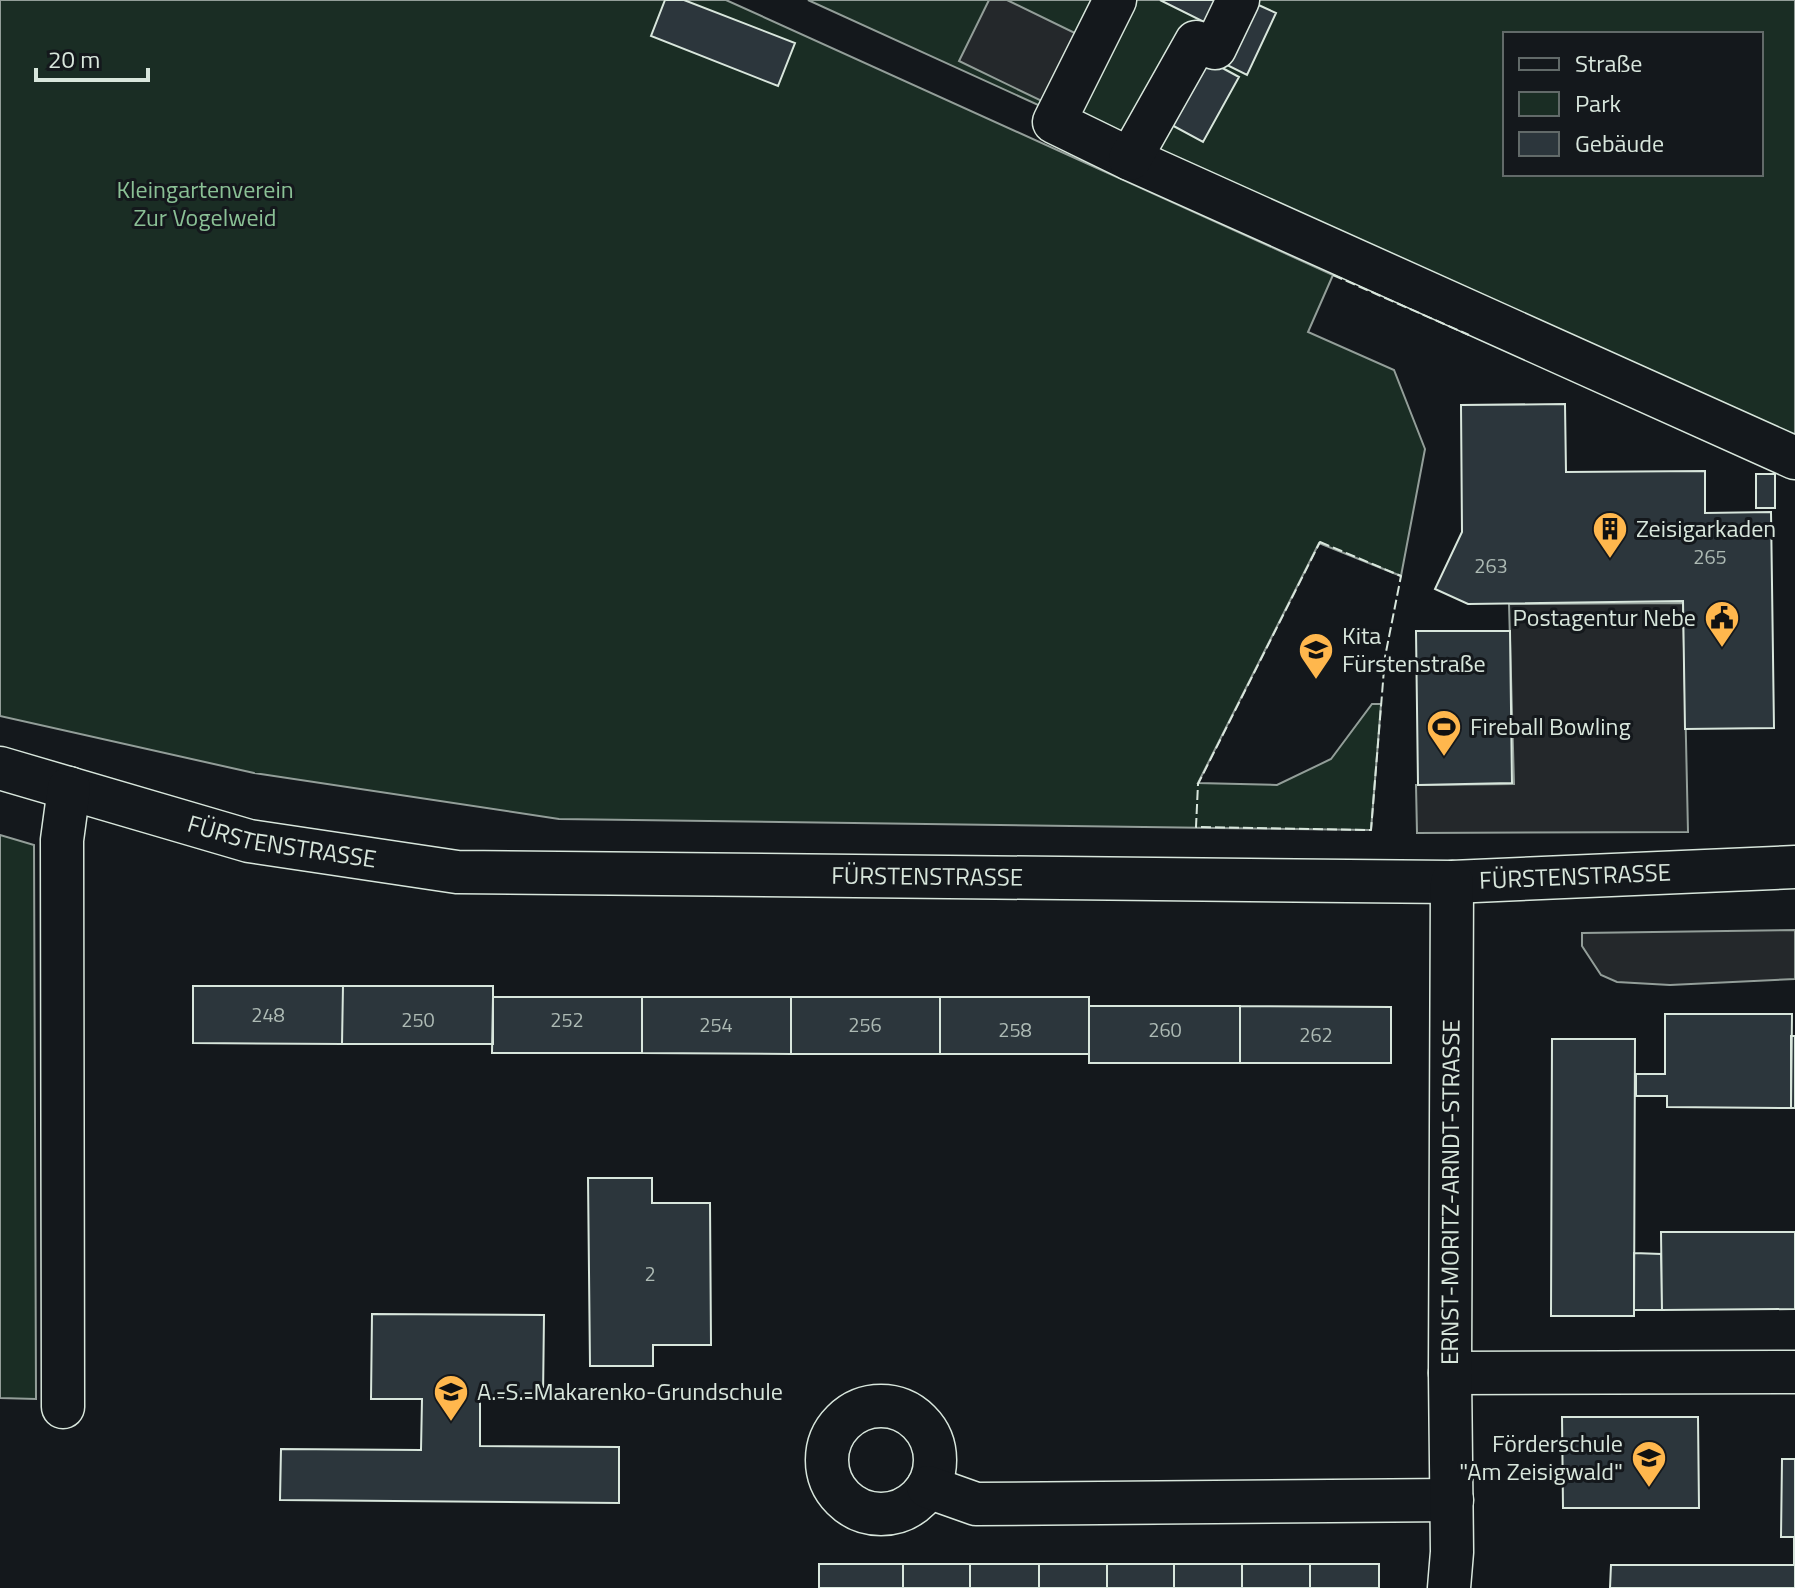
<svg xmlns="http://www.w3.org/2000/svg" width="1795" height="1588" font-family="'Titillium Web',sans-serif">
<style>
.green{fill:#1a2d24;stroke:#939e99;stroke-width:2;fill-rule:evenodd}
.parking{fill:#24282b;stroke:#939e99;stroke-width:2}
.building{fill:#2c363c;stroke:#d8e6dc;stroke-width:2}
.lines{fill:none;stroke-linecap:round;stroke-linejoin:round}
.minor-casing{stroke:#d8e6dc;stroke-width:45}
.minor{stroke:#14181c;stroke-width:42}
.fence{stroke:#d8e6dc;stroke-width:2;stroke-dasharray:10 4;stroke-linecap:butt}
.labels{text-anchor:middle;stroke-width:6;stroke-linejoin:round;paint-order:stroke}
.number-label{font-size:20px;fill:#adbab4}
.park-label{font-size:24px;fill:#8ac095;stroke:#14181c}
.poi-label{font-size:24px;fill:#d8e6dc;stroke:#14181c;text-anchor:start}
.street-label{font-size:24px;fill:#d8e6dc;stroke:#14181c}
</style>
<rect width="100%" height="100%" fill="#14181c"/>
<path class="green" d="M0,0H726L1333,275L1308,332L1394,370L1425,449L1401,576L1319,543L1198,783L1277,785L1331,759L1372,704H1381L1371,830L559,819L254,773L0,716Z
M808,0H1795V450ZM1505,34H1761V174H1505Z
M0,835L34,845L36,1399L0,1398Z"/>
<path class="parking" d="M989,0H1007L1081,36L1048,104L959,61Z
M1683,603L1688,832L1417,833L1416,785L1514,784L1509,604Z
M1795,930V979L1670,985L1617,982L1601,975L1582,946V933Z"/>
<path class="building" d="M665,0H684L795,43L778,86L651,36Z
M1160,0H1218L1206,23Z
M1252,2L1276,13L1247,75L1223,63Z
M1204,58L1239,77L1203,142L1168,123Z
M1565,404L1566,472L1705,471V513L1771,512L1774,728L1685,729L1683,601L1468,604L1435,589L1462,532L1461,405Z
M1756,474H1775V508H1756Z
M1416,631H1510L1512,783L1418,785Z
M193,986H343L342,1044L193,1043Z
M343,986H493V1044H342Z
M493,997H642V1053H492Z
M642,997H791V1054L642,1053Z
M791,997H940V1054H791Z
M940,997H1089V1054H940Z
M1089,1006H1240V1063H1089Z
M1240,1006L1391,1007V1063H1240Z
M1665,1014H1792L1791,1108L1667,1107V1096H1636V1074H1665Z
M1791,1036H1795V1108H1791Z
M1552,1039H1635L1634,1316H1551Z
M588,1178H652V1203H710L711,1345H653V1366H590Z
M1661,1232H1795V1309L1662,1310Z
M1634,1253L1661,1254L1662,1310H1634Z
M372,1314L544,1315L543,1398L480,1397V1446L619,1447V1503L280,1500L281,1449L421,1450L422,1399H371Z
M1562,1417H1698L1699,1508H1563Z
M1782,1459H1795V1588H1610L1611,1565H1794V1537H1781Z
M819,1564H903V1588H819Z
M903,1564H970V1588H903Z
M970,1564H1039V1588H970Z
M1039,1564H1107V1588H1039Z
M1107,1564H1174V1588H1107Z
M1174,1564H1242V1588H1174Z
M1242,1564H1310V1588H1242Z
M1310,1564H1379V1588H1310Z"/>
<g class="lines">
<defs>
<g id="minor">
<path d="M1115,0L1054,122L1130,159L1795,458"/>
<path d="M1130,159L1196,42L1215,48L1238,0"/>
<path id="s1" d="M0,768L249,841L457,872L1452,882L1795,867"/>
<path d="M1450,1373L1795,1372"/>
<circle cx="881" cy="1460" r="54"/>
<path d="M63,1407L62,840L69,788"/>
<path d="M928,1487L976,1504L1452,1500"/>
<path id="s2" d="M1449,1588L1452,1552L1450,1373L1452,882"/>
</g>
</defs>
<use href="#minor" class="minor-casing"/>
<use href="#minor" class="minor"/>
<path class="fence" d="M1333,275L1469,335
M1320,542L1401,576L1385,657L1371,830L1196,827L1198,784Z"/>
</g>
<defs>
<symbol id="building-pin" viewBox="-11 -11 22 30"><path d="M0 17L-7.5 6A9.5 9.5 0 1 1 7.5 6Z" fill="#ffb74d" stroke="#14181c"/><path d="M-4-6H4V6H1V3H-1V6H-4ZM-2.5-4.3h1.7v1.8h-1.7ZM.8-4.3h1.7v1.8H.8ZM-2.5-1h1.7V.8h-1.7ZM.8-1h1.7V.8H.8Z" fill="#111"/></symbol>
<symbol id="civic-pin" viewBox="-11 -11 22 30"><path d="M0 17L-7.5 6A9.5 9.5 0 1 1 7.5 6Z" fill="#ffb74d" stroke="#14181c"/><path d="M-.6-6.5H3V-4.5H.6V-3L4-1V1h2V6H-6V1h2V-1L-.6-3ZM-1.2 2.5V6h2.4V2.5Z" fill="#111"/></symbol>
<symbol id="school-pin" viewBox="-11 -11 22 30"><path d="M0 17L-7.5 6A9.5 9.5 0 1 1 7.5 6Z" fill="#ffb74d" stroke="#14181c"/><path d="M0-5L7-2L0 1L-7-2ZM-4 1L0 2.5L4 1V4Q0 6-4 4Z" fill="#111"/></symbol>
<symbol id="stadium-pin" viewBox="-11 -11 22 30"><path d="M0 17L-7.5 6A9.5 9.5 0 1 1 7.5 6Z" fill="#ffb74d" stroke="#14181c"/><path d="M0-5a6.5 5 0 1 0 0 10a6.5 5 0 1 0 0-10ZM-3.5-1.8h7v3.6h-7Z" fill="#111"/></symbol>
</defs>
<g fill-rule="evenodd">
<use href="#building-pin" x="1590" y="509" width="40" height="54"/>
<use href="#civic-pin" x="1702" y="598" width="40" height="54"/>
<use href="#school-pin" x="1296" y="630" width="40" height="54"/>
<use href="#stadium-pin" x="1424" y="707" width="40" height="54"/>
<use href="#school-pin" x="431" y="1372" width="40" height="54"/>
<use href="#school-pin" x="1629" y="1438" width="40" height="54"/>
</g>
<g class="labels">
<g class="number-label">
<text x="1710" y="564">265</text>
<text x="1491" y="573">263</text>
<text x="268" y="1022">248</text>
<text x="418" y="1027">250</text>
<text x="567" y="1027">252</text>
<text x="716" y="1032">254</text>
<text x="865" y="1032">256</text>
<text x="1015" y="1037">258</text>
<text x="1165" y="1037">260</text>
<text x="1316" y="1042">262</text>
<text x="650" y="1281">2</text>
</g>
<g class="park-label">
<text x="205" y="198">Kleingartenverein<tspan x="205" dy="28">Zur Vogelweid</tspan></text>
</g>
<g class="poi-label">
<text x="1636" y="537">Zeisigarkaden</text>
<text x="1696" y="626" text-anchor="end">Postagentur Nebe</text>
<text x="1342" y="644">Kita<tspan x="1342" dy="28">Fürstenstraße</tspan></text>
<text x="1470" y="735">Fireball Bowling</text>
<text x="477" y="1400">A.-S.-Makarenko-Grundschule</text>
<text x="1623" y="1452" text-anchor="end">Förderschule<tspan x="1623" dy="28">"Am Zeisigwald"</tspan></text>
</g>
<g class="street-label">
<text dy="8" stroke="none"><textPath href="#s1" startOffset="292">FÜRSTENSTRASSE</textPath></text>
<text dy="8" stroke="none"><textPath href="#s1" startOffset="940">FÜRSTENSTRASSE</textPath></text>
<text dy="8" stroke="none"><textPath href="#s1" startOffset="1588">FÜRSTENSTRASSE</textPath></text>
<text dy="8" stroke="none"><textPath href="#s2" startOffset="396">ERNST-MORITZ-ARNDT-STRASSE</textPath></text>
</g>
</g>
<rect x="1503" y="32" width="260" height="144" fill="#14181c" stroke="#626a69" stroke-width="2"/>
<rect x="1519" y="58" width="40" height="12" fill="#14181c" stroke="#626a69" stroke-width="2"/>
<text x="1575" y="72" font-size="24" fill="#d8e6dc">Straße</text>
<rect x="1519" y="92" width="40" height="24" fill="#1a2d24" stroke="#626a69" stroke-width="2"/>
<text x="1575" y="112" font-size="24" fill="#d8e6dc">Park</text>
<rect x="1519" y="132" width="40" height="24" fill="#2c363c" stroke="#626a69" stroke-width="2"/>
<text x="1575" y="152" font-size="24" fill="#d8e6dc">Gebäude</text>
<path d="M36 68v12h112v-12" fill="none" stroke="#d8e6dc" stroke-width="4"/>
<text x="48" y="68" font-size="24" fill="#d8e6dc" stroke="#14181c" stroke-width="6" paint-order="stroke">20 m</text>
</svg>
